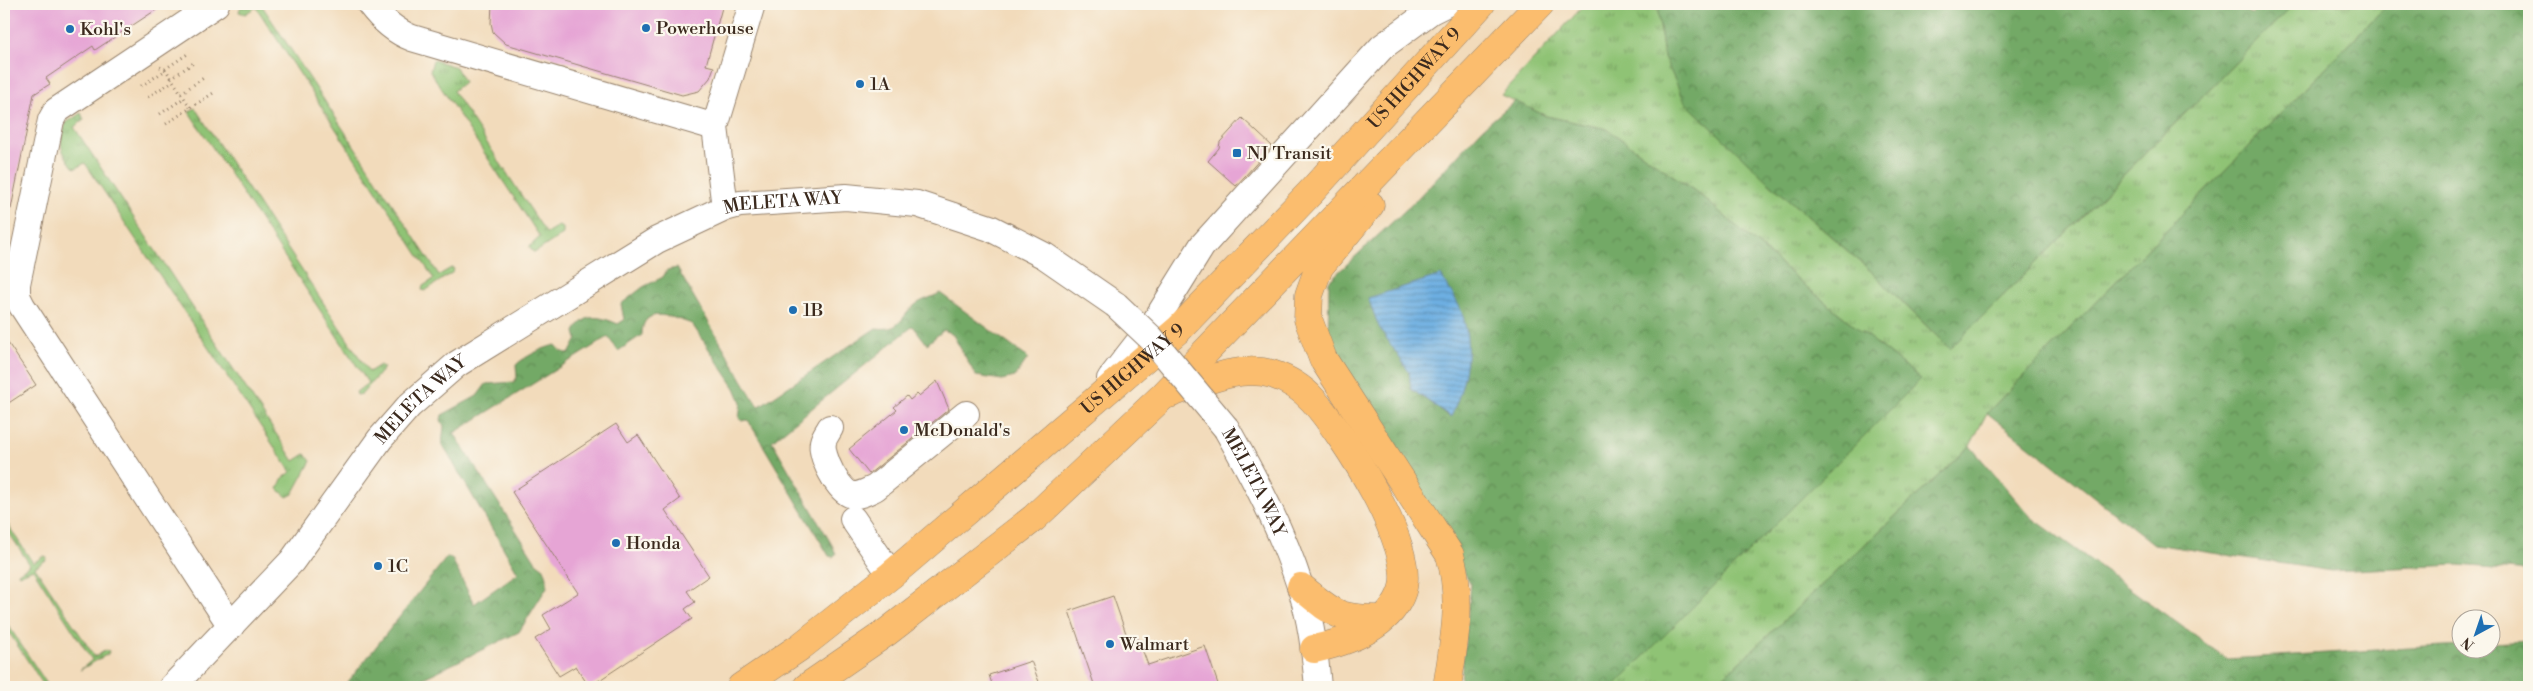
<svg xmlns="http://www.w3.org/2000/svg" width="2533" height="691" font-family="'Libre Bodoni',serif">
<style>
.grass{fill:url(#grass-tufts);stroke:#65764a}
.forest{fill:url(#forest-crowns);stroke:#576a42;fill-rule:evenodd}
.water{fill:url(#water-rules);stroke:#546c80}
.building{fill:#e6a5d5}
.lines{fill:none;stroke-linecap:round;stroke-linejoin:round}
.minor-casing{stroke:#96826c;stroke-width:28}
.highway-casing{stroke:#96826c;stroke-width:29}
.path{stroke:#96826c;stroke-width:3;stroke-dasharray:1 4;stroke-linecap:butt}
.minor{stroke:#fff;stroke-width:26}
.highway{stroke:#fbbd6e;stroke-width:28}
.minor-bridge-casing{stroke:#96826c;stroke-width:28;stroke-linecap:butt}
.minor-bridge{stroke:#fff;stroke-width:26}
.poi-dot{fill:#1f6fb2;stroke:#fbf7ec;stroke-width:2}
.labels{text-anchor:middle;stroke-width:4.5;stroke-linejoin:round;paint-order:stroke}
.poi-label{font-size:18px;fill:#3b2a1e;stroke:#fbf7ec;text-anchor:start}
.street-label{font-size:18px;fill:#3b2a1e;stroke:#fbf7ec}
</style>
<defs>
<pattern id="grass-tufts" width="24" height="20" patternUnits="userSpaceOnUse" patternTransform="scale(1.25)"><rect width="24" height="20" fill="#8fc375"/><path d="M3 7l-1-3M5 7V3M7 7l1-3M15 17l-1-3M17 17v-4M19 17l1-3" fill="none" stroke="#769f5f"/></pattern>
<pattern id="forest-crowns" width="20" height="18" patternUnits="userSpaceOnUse" patternTransform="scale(1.25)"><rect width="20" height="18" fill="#73a966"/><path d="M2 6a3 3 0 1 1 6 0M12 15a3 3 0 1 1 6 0" fill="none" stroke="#608a53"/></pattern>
<pattern id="water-rules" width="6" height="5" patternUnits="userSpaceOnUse" patternTransform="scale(1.25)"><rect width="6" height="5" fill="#6dafe2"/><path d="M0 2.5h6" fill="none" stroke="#5b8fb7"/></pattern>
</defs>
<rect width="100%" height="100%" fill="#fbf7ec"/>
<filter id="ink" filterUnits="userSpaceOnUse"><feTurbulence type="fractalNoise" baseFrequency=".02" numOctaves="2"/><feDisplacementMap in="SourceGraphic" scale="10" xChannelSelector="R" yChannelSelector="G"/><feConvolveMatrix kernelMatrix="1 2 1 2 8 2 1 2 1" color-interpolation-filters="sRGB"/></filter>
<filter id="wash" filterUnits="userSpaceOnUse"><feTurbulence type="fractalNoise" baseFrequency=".0096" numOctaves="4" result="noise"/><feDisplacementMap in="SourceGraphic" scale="20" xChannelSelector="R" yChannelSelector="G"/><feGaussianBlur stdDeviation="1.12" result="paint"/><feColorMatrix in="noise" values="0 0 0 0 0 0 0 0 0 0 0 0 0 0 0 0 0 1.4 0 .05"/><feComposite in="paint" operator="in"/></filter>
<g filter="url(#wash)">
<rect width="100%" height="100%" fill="#f2dbbb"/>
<path class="grass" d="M245,4H261L439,275L451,268L454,269L453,272L425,291L422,290L423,286L434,279L256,7L245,14L239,12L240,8Z
M1585,4H1649L1658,11L1664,57L1767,181L1872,272L1950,349L2294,4H2388L1987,413L1970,446L1713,687H1613L1920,379L1815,294L1699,194L1607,129L1546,116L1501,95Z
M433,60L456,67L464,82L453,91L546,233L558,226L563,228V234L536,252H533L529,247L540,237L430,71Z
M195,108L369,372L380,365L384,368L362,394L357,395L356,392L368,383L189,112Z
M81,113L84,120L74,127L294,461L305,454L311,461L293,494L287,497L278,489L282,479L291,472L85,163L76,168L73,167C60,149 58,145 66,123Z
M4,519L33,563L44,556L47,557L46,560L35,567L95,657L106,650L109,651L108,654L80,670L92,660L33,569L19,575L18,573L30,565L4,525Z
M4,619L49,687H45L4,625Z"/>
<path class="forest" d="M1661,4H2225L2252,14L2258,4H2294L1950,349L1872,272L1767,181L1685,102L1664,57L1658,11Z
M2388,4H2529V571L2458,565L2331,571L2154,544L1987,413Z
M1515,101L1546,116L1607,129L1699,194L1815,294L1921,379L1613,687H1460L1471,584L1328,346L1329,281L1414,202L1483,128ZM1409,372L1450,417L1411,389Z
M677,268L758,407L876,328C902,331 899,318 915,305C921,300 933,297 940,293L1028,358L1015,377L1002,380L976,376L953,335L944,330L927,344L913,326L772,441L832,545L836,554L833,557L829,556L748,420L742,421L739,418L741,402L735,388L692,324C674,318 642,303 642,335L618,351L608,337L454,433L536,562L544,568L547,577V587L519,632L405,687H344L447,557L452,559L474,604L518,573L442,444L444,426L441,420L442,415L477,396L486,384L514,382L517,377L516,365C522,358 546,346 556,345L561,351L569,354L577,339L575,332C584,311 602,317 618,324L624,320L621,304L643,287L663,277L667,270Z
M1970,446L2031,517L2227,659L2460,645V648H2490L2491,643L2529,641V687H1713Z"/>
<path class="water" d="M1441,275C1448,288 1459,302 1463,316C1473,350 1465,385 1451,417L1411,389L1409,372L1379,327L1368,298Z"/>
<g id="blocks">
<path class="building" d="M4,4H165L95,50L93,46L46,78L50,84L34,94L11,209L4,208Z
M492,4H723L706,65L714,67L710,78L699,91L682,95L506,44L493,32L491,23Z
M1242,118L1272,146L1236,186L1208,161L1219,148L1220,142Z
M4,337L36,385L4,406Z
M937,381L949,409L869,474L849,449L897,410L894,407L907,396L910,400L917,394L919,396Z
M616,424L628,442L638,435L680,499L665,510L709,576L687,591L695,602L685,609L692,619L589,687L576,666L559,676L535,639L551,629L543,615L578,593L512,492Z
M1113,596L1129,642L1138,638L1148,665L1205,646L1219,687H1095L1069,611Z
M1031,661L1041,687H993L989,675Z"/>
</g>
</g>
<g filter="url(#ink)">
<use href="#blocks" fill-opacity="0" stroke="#96826c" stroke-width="1"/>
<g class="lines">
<defs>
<g id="minor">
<path d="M216,4L56,111L51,120L17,284V296L22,306L231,626"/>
<path d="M370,4C382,20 394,31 412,38L715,127L752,4"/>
<path d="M715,127L725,208"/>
<path d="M1110,379L1156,320L1202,246L1382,47L1431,11L1445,4"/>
<path d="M830,428C828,432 824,437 823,442C820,456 838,491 852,495C860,496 868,491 875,488L966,414"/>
<path id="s1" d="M1226,428C1255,479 1282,530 1300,586C1311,618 1315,654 1318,687"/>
<path d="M853,519L891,575"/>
<path id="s2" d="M172,687L292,561L380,439L409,406L457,364L657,240L725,208L740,204L846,197L917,204L990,228L1045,256L1116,305"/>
</g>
<g id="highway">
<path d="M1370,205L1319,267L1309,295L1308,319L1323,359L1450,555C1463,602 1454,641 1447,687"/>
<path d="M1169,394C1201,383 1238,364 1272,374C1287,379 1302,388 1313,400C1343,434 1417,547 1402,591C1390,627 1346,642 1314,649"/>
<path d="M1301,587C1334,614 1337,619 1381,619"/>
<path id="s3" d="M741,687L800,647L891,575L1179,329L1310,193L1481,4"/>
<path d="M807,687L887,632L1034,518L1163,396L1540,4"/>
</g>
</defs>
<use href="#minor" class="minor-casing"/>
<use href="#highway" class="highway-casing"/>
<path class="path" d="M160,67L166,70L192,110
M165,69L189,53
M171,78L195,62
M141,86L166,70
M181,93L205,77
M148,97L173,81
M160,114L184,98
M166,124L215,92"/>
<use href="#minor" class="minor"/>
<use href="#highway" class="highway"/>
<defs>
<path id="minor-bridge" d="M1116,305L1151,338L1226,428"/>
</defs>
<use href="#minor-bridge" class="minor-bridge-casing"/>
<use href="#minor-bridge" class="minor-bridge"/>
</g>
</g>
<g class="poi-dot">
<circle cx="646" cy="28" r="5"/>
<circle cx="70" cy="29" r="5"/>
<circle cx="860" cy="84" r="5"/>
<rect x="1232" y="148" width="10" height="10" rx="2.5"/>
<circle cx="793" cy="310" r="5"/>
<circle cx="904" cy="430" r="5"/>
<circle cx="616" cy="543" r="5"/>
<circle cx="378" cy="566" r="5"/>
<circle cx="1110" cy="644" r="5"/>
</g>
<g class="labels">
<g class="poi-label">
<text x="656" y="34">Powerhouse</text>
<text x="80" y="35">Kohl's</text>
<text x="870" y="90">1A</text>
<text x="1247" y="159">NJ Transit</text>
<text x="803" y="316">1B</text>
<text x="914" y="436">McDonald's</text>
<text x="626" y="549">Honda</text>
<text x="388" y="572">1C</text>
<text x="1120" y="650">Walmart</text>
</g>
<g class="street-label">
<text dy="6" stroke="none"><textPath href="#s3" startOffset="910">US HIGHWAY 9</textPath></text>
<text dy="6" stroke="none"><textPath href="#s2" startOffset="801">MELETA WAY</textPath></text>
<text dy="6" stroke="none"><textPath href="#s3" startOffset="505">US HIGHWAY 9</textPath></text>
<text dy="6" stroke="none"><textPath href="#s2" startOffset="381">MELETA WAY</textPath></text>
<text dy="6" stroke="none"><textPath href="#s1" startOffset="61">MELETA WAY</textPath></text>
</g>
</g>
<rect width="2533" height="691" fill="none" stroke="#fbf7ec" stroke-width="20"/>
<g transform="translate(2476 634) rotate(220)"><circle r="24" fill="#fbf7ec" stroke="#aea59a"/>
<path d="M0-4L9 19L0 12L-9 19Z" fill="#1f6fb2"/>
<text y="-8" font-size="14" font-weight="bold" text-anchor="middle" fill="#3b2a1e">N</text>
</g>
</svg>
